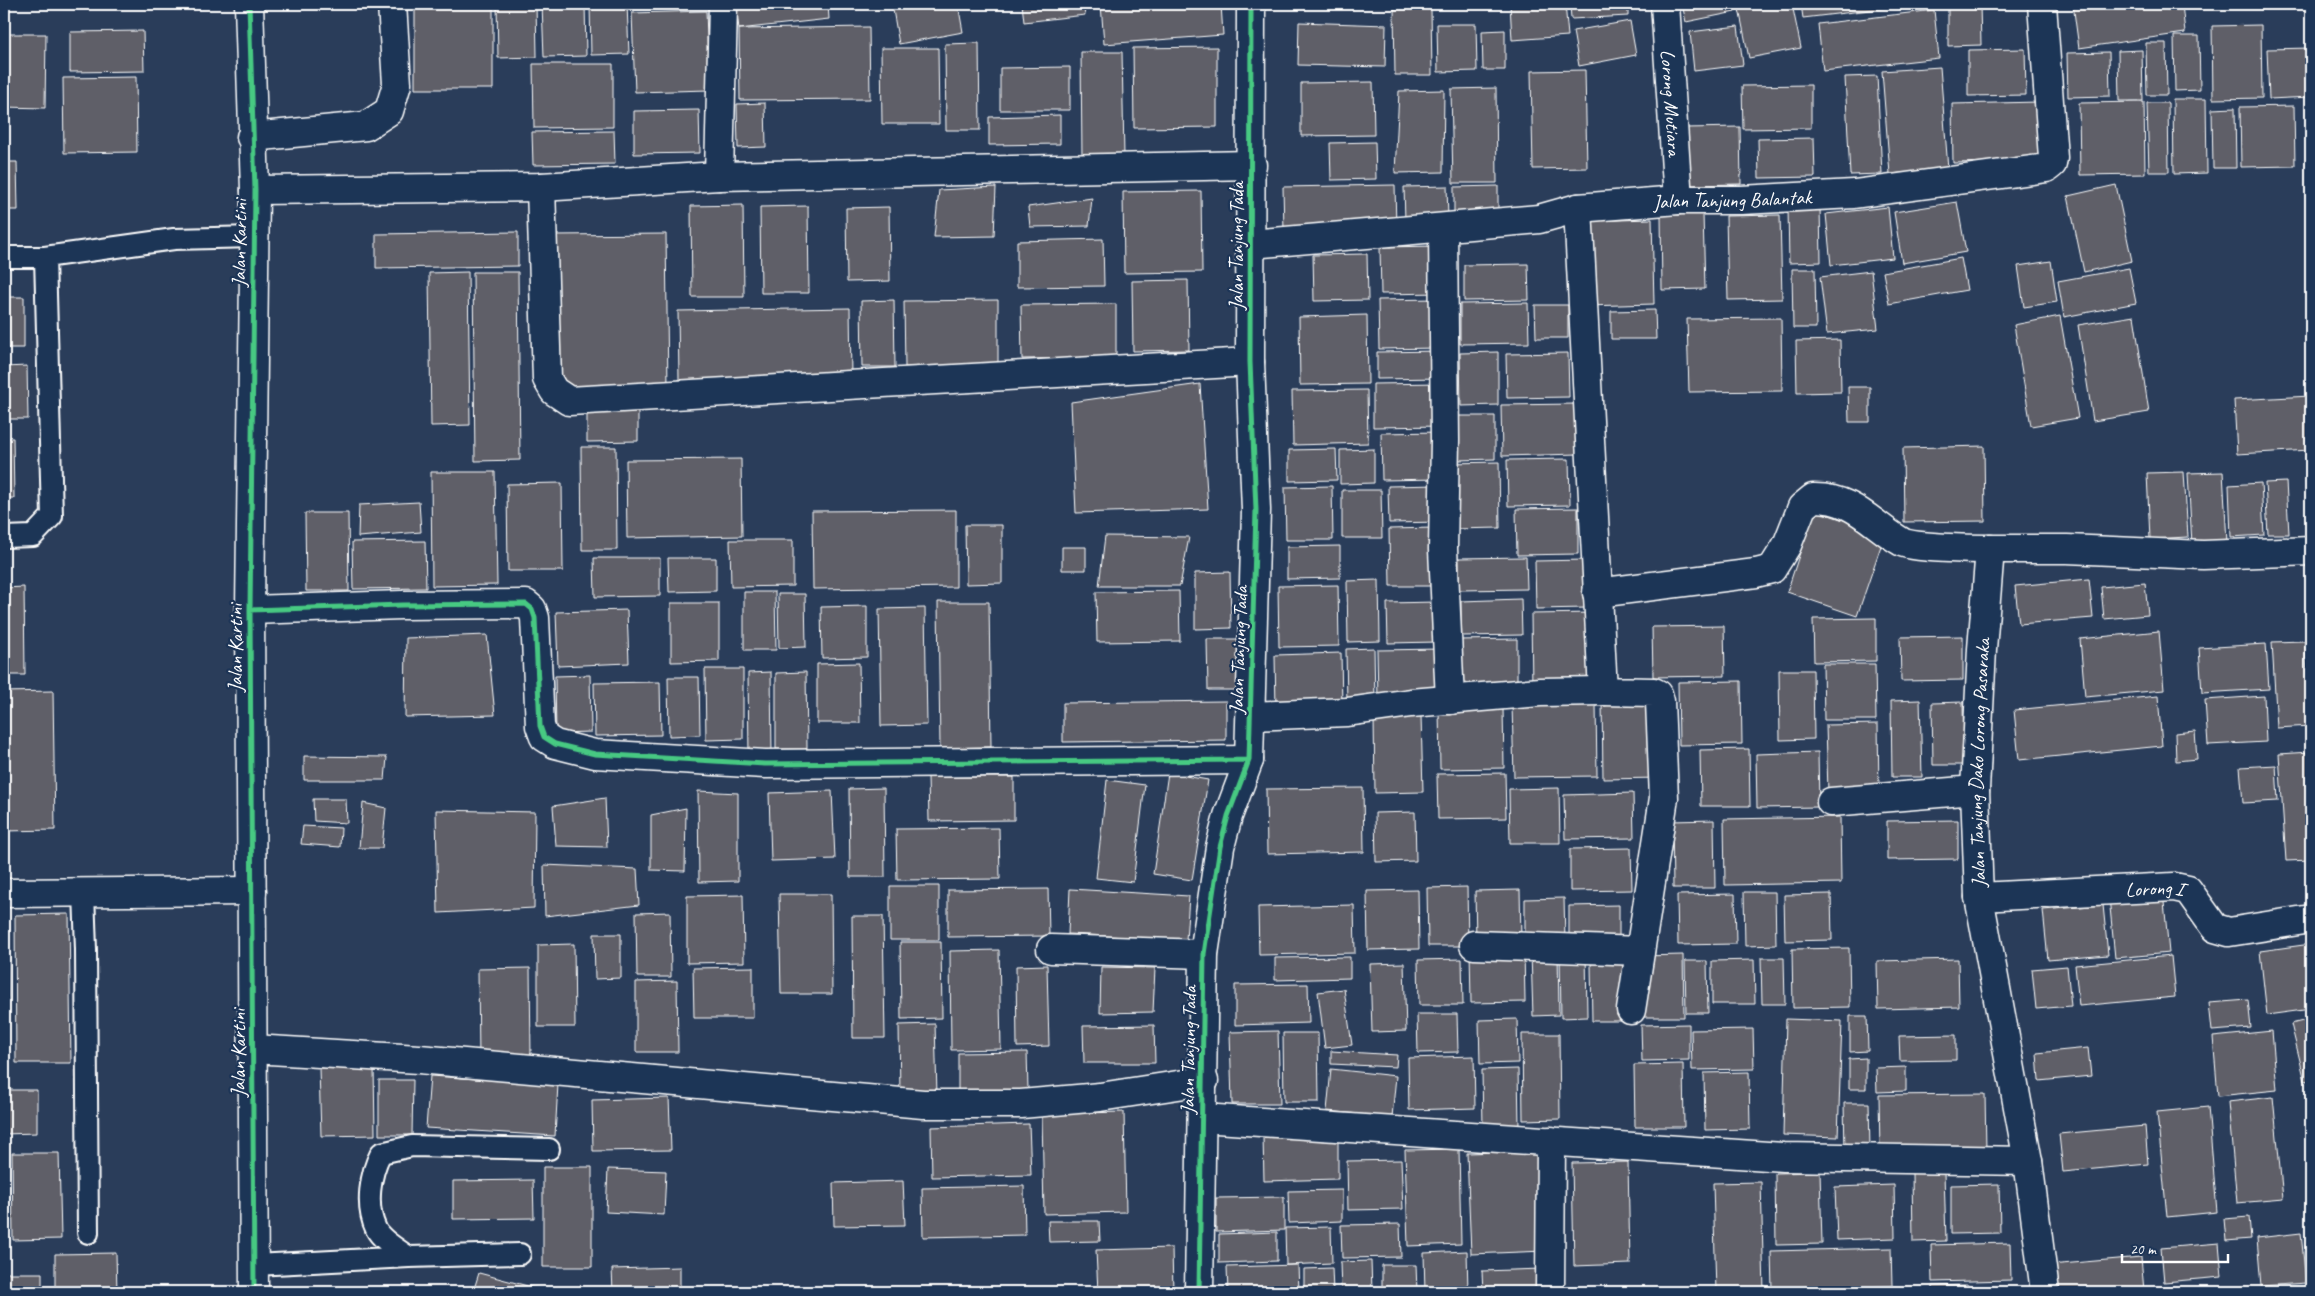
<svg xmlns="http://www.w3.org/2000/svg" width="2315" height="1296" font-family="Caveat,sans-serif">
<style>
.building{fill:#5e5f68;stroke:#fff}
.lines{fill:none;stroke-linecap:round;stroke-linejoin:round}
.lane-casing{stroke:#fff;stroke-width:24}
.street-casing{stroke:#fff;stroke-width:31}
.lane{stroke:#1d3557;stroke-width:20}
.street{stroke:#1d3557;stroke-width:28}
.cycleway-casing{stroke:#1d3557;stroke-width:8}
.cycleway{stroke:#46c982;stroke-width:5}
.labels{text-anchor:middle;stroke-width:4.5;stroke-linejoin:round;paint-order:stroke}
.street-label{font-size:20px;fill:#fff;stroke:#1d3557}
</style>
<rect width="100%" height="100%" fill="#2a3d5a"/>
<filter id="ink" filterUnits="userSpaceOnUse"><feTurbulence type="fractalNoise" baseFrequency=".02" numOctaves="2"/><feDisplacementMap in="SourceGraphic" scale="10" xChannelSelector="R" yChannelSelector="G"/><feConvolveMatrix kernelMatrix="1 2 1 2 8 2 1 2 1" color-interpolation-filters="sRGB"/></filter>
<g filter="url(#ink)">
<path class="building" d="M415,4H493V89H415Z
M497,4H536L537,57L498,58Z
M542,4H585L586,56L544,57Z
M590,4H627L629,54L591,55Z
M736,4H828L829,19L739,29Z
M892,4H958L963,32L899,44Z
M1022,4H1083L1085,15L1024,22Z
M1101,4H1221L1223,35L1104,44Z
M1510,4H1565L1568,36L1512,40Z
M1570,4H1628V16L1571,19Z
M1682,4H1734L1735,12L1686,22Z
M1738,4H1792L1801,48L1749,58Z
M1801,4H1920L1803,18Z
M2073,4H2182L2185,33L2079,48Z
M1980,5L1981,45L1948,46V6Z
M1394,9H1431L1432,75H1395Z
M1934,10L1939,58L1823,71L1818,24Z
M706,11L709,90L635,92L632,13Z
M1630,21L1636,55L1579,66L1573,31Z
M1299,22L1386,25L1385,67L1298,65Z
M1437,24H1476L1477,71L1438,72Z
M2261,25L2262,98L2213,99L2212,26Z
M1738,26L1743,65L1694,71L1690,32Z
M869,27L870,99L740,100L739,29Z
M1505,30V70H1483L1482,31Z
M143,31L144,71L70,72V32Z
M4,34H46L45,108L4,107Z
M2174,36H2199L2200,90L2175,91Z
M979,43L980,130H946L945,44Z
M2146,43H2166L2167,95H2147Z
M1217,47V127L1134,128L1133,48Z
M881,48H938L939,124H882Z
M2311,48V97L2269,99L2267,49Z
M2025,49L2026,95L1968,96V50Z
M2142,50L2143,101H2119L2118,51Z
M1081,52H1122L1124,157L1082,158Z
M2109,52L2110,96L2068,97L2067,53Z
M533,64H613V127L534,128Z
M1070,67V110H1000V68Z
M1940,67L1948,169L1890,174L1882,71Z
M1585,70L1587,168L1533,169L1531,71Z
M1877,76L1882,174L1850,175L1845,77Z
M136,77L137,152L64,153L63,78Z
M1373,82L1374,135L1301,136V83Z
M1811,85V128L1743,129L1742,86Z
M1496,88L1497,183H1453L1451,89Z
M1444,90L1443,172L1395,173L1399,91Z
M2173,99H2206L2207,173L2174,174Z
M2040,102L2041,161L1953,163L1952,104Z
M2144,102L2145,174L2080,175L2079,103Z
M765,103L766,147L738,148L737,104Z
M2147,103H2168L2169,172H2149Z
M2294,106L2295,166L2241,167L2240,107Z
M2235,108L2236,168H2213L2212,109Z
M699,110L700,153L634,154V111Z
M1060,115V144L989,145V117Z
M1740,127L1741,184L1687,185L1686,128Z
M614,131L615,164L533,165L532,132Z
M1814,138L1815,177L1759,178L1758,139Z
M1375,142L1376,179L1331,180L1330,143Z
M4,162H17L18,210H4Z
M1395,185L1396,229L1284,231L1283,187Z
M2116,185L2132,261L2084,272L2068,196Z
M1447,186L1448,219L1405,220L1404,187Z
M1498,186V217L1454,218V187Z
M996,187L994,236L934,237L939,190Z
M1201,191L1202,272L1124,273L1123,192Z
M1092,198L1089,226L1030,227L1028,207Z
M1957,202L1966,252L1902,263L1894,212Z
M743,205L744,297H692L691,206Z
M808,206L809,293H761L760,207Z
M889,207L890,281L847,282L846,208Z
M1820,207L1821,262L1789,263L1788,208Z
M1888,207L1893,258L1831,265L1826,214Z
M1703,214L1705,289L1662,290L1661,215Z
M1780,215L1782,299L1728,300L1726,216Z
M1652,219L1654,304L1586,306L1584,221Z
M518,232V266L376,268V234Z
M666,234L668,388L557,389L555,235Z
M1103,239L1104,286L1017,287V241Z
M1440,246L1441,293L1381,294L1380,247Z
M1367,254L1368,300L1314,301L1313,255Z
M1961,258L1967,290L1889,304L1883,272Z
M2051,261L2057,302L2024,307L2018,266Z
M1528,264L1529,300L1464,301V265Z
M2129,268L2136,303L2064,317L2058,281Z
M1792,269H1815L1816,328H1793Z
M1871,271L1878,329L1827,334L1820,277Z
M468,272L470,425L431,426L429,273Z
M473,272H518L520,460L475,461Z
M1188,280L1189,350L1133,351L1132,281Z
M4,297H24V348H4Z
M1436,299V348L1379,349L1378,300Z
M894,300L895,367H862L861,301Z
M998,300V366L905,367L904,301Z
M1528,303L1529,343L1460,344V304Z
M1116,304V358L1022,359L1021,305Z
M1535,305H1568V338H1536Z
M850,308L851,377L679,380L678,311Z
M1655,310L1656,339H1611V311Z
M1367,315L1368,384L1300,385L1299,317Z
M2060,316L2078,418L2031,426L2014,325Z
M2134,316L2149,412L2093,421L2078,325Z
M1781,318L1782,391L1689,392L1687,319Z
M1840,340L1841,392L1797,393L1796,341Z
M1441,351V378L1377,379V352Z
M1498,352V405L1461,406L1460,353Z
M1568,353L1569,397L1507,398L1506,354Z
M27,366L28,419H4V367Z
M1442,383L1443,426L1373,427V384Z
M1200,384L1208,509L1076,513L1071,402Z
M1848,387H1870V422H1849Z
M1367,390L1368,443L1293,445L1292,391Z
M2311,396V450L2237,454L2234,400Z
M1578,404L1579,454L1502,456L1501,405Z
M587,410H638V441L587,442Z
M1458,416H1495V459L1458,460Z
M1439,432V479L1382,480L1381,433Z
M4,438H13L14,498H4Z
M1984,446L1985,521L1904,522L1903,448Z
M581,447H616L617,550H582Z
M1336,449L1337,480L1289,481V450Z
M1374,449V483L1340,484V450Z
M741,459L742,536L627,538L626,460Z
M1569,459L1570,505L1508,506L1507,460Z
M1499,462L1500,528L1453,529L1451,463Z
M431,472H495L497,585L432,586Z
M2184,472L2188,537L2150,539L2147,473Z
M2223,472L2227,543L2192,545L2188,473Z
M2286,482L2289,534H2268L2265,483Z
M562,483L563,571H508L507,484Z
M2261,483L2264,535L2231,537L2229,485Z
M1440,485L1441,522L1389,523L1388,486Z
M1332,486L1333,540H1286L1285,487Z
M1342,490H1381L1382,538H1342Z
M419,502L421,532L358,537L359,505Z
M1578,508V554L1517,555L1516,509Z
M956,510V587L813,589L812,511Z
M1814,510L1885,534L1857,616L1787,592Z
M305,513H348L349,591H306Z
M965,525H1002V583L966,584Z
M1434,528L1435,586H1390L1389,529Z
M1105,536L1189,537L1180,586H1099Z
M730,540H793V586L731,587Z
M425,541L426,588L353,589L352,542Z
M1340,546V578L1287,579V547Z
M1062,547H1086V570H1062Z
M1526,557L1527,589L1459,590V558Z
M594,558H660V596L595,597Z
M668,558H716V591L669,592Z
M1586,560L1587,608L1536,609L1535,561Z
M1230,572L1231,628L1195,629V573Z
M2089,579L2093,618L2019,624L2015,586Z
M1379,580L1380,641L1348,642L1347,581Z
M2145,583L2148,615L2104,619L2101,587Z
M1338,585L1339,646L1279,647L1278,586Z
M24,587L25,675H4V588Z
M1179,591L1180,641L1097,642L1096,592Z
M744,592H775L776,650H744Z
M778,594H805L806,647L779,648Z
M1521,599L1522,635L1461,636V601Z
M938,602H989L991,747L940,748Z
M1437,602L1438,642L1388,643L1387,603Z
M671,603H719V661L671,662Z
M867,606V657L822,658L821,607Z
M925,608L927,725L881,726L879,609Z
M627,610L629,663L558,666L556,612Z
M1594,613L1595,687L1532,688L1531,614Z
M1876,618V661L1814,662L1813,619Z
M1724,626L1725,676L1653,677L1652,627Z
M2159,631L2164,690L2085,697L2080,639Z
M487,635L495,715L405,717L406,638Z
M1963,636V680L1901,681L1900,637Z
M1207,639H1239L1240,690H1208Z
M1517,639V686L1460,687L1459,640Z
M2305,641L2310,726L2277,728L2272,642Z
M2266,644L2269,689L2202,693L2199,648Z
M1374,648L1375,704H1347L1346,649Z
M1441,649L1442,697L1378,698L1377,650Z
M1341,653L1342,708L1276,709L1275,655Z
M859,663L860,723H817V664Z
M1823,664H1875L1876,720H1824Z
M705,669H743V739L706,740Z
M1779,670H1813L1814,739L1780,740Z
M771,672L772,756H749L748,673Z
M806,672L807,749H776V673Z
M590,675L591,732L556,733L555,676Z
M668,677H699L700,735L669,736Z
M1741,681L1742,744L1679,745L1678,682Z
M660,682L661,735L595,736L594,683Z
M53,691L55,830L4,831V692Z
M2158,696L2162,746L2019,760L2014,710Z
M2264,696L2266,742L2208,745L2205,700Z
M1657,698L1659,778L1603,779L1602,699Z
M1920,700L1922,777H1892L1891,701Z
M1226,701V740L1063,742V703Z
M1963,702L1964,765H1933L1932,703Z
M1596,704L1597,776L1514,777L1512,705Z
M1503,708L1504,768L1440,769L1439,709Z
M1421,716L1423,792L1375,793L1374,717Z
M1878,724L1879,791L1828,792L1826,725Z
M2195,731L2197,759L2176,761L2175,733Z
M1749,749L1750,806H1701L1700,750Z
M1818,752L1819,807L1757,808L1756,754Z
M2311,752V860L2286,861L2279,754Z
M304,756L387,757L385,780H304Z
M2276,765L2278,801L2243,803L2240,767Z
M1168,773L1208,780L1192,880L1153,874Z
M1505,773L1506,818L1438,819L1437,774Z
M928,777H1014V820L929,821Z
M1107,780L1145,785L1133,882L1096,878Z
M884,788L885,877H850L849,789Z
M1363,788L1364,852L1267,854L1266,789Z
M1559,788L1560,843H1510L1509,789Z
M698,791L738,793V881L699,882Z
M832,791L835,859L771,861L769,793Z
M1633,793L1634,838L1565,839L1564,795Z
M605,798L607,847L556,846L553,806Z
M313,799H346L347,823L314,821Z
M363,803L386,808L382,848H359Z
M686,808L685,871L651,870V815Z
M436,810L535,812L534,908L438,913Z
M1415,812L1416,861L1376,862L1375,813Z
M1840,817L1841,883L1725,885L1724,819Z
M1714,820L1715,888H1673L1672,821Z
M1958,820V859L1887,860V821Z
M303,826L341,828L340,847L301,844Z
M999,828L1000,879L897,880L896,829Z
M1631,848L1632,890L1570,891V849Z
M544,865L637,869L639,905L545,916Z
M890,886H939V940H890Z
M1467,887L1468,946H1428L1427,888Z
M1048,889L1049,936L948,937V890Z
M1070,889L1189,896L1186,940L1068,934Z
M1418,890L1419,949L1368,950L1367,891Z
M1520,890L1521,939L1476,940L1475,891Z
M1744,892H1775L1776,945L1745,946Z
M2163,892L2169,953L2115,958L2109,897Z
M779,894H831L832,994H781Z
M1735,894L1736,944L1678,945L1677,895Z
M1831,894L1832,940L1785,941L1784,895Z
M743,895L744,962L687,963V896Z
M1564,898L1565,941L1525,942V899Z
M1354,905L1355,953L1259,955L1258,907Z
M1619,905V945L1569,946V906Z
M2103,905L2108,955L2048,960L2043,910Z
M4,910H7L8,1010H4Z
M670,912L671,977H637L636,913Z
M69,914L71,1063H16L15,915Z
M852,916H883L885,1038H853Z
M594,934H621V978L595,979Z
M900,942H941L942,1018L901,1019Z
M574,944L575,1027H538V945Z
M2311,944V1009L2267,1015L2260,951Z
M1849,948L1850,1007L1793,1008L1792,949Z
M1524,949L1525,1002L1471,1003L1470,950Z
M999,950L1001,1049L951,1050L950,951Z
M1531,953H1558L1559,1015L1533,1016Z
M1560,953H1586L1587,1017L1561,1018Z
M1683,955L1684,1017H1643L1642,956Z
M2171,956L2175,997L2079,1006L2075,965Z
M1350,957V978L1275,980V958Z
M1761,958H1784L1785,1004H1762Z
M1462,959L1463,1005H1419L1418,960Z
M1958,959L1959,1007L1878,1009L1877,961Z
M1754,960L1755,1004H1712V961Z
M1685,961H1707L1708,1013H1686Z
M1404,963L1406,1031L1372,1032L1370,964Z
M1627,963L1628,1021H1592L1591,964Z
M1047,965L1049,1046L1017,1047L1016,966Z
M2067,966L2071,1006L2036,1009L2032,969Z
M753,967V1018H694L693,968Z
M1101,967L1155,968L1153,1012L1100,1013Z
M530,968L531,1060L479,1061L478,969Z
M677,981L678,1052H636V982Z
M1308,984L1309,1023L1235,1025V985Z
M1344,989L1352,1045L1325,1048L1318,992Z
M2248,1000L2251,1028L2212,1031L2209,1003Z
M1417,1014H1457L1458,1052L1418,1053Z
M4,1015H5L6,1074H4Z
M1850,1016H1867L1868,1051L1850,1052Z
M1517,1019L1518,1063L1480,1064L1479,1020Z
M1786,1019L1842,1021L1838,1137L1783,1135Z
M2311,1019V1080L2305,1081L2291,1024Z
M935,1024L937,1095L900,1096L899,1025Z
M1689,1024V1060L1642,1061L1641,1025Z
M1154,1025L1155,1063H1084L1083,1026Z
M1753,1029L1754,1069L1692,1070L1691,1030Z
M1278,1031L1280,1104H1232L1230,1032Z
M2272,1031L2277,1090L2218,1096L2213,1037Z
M1283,1033H1318L1319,1102H1284Z
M1522,1034H1559L1560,1119L1523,1120Z
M1956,1035V1060L1900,1061L1899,1036Z
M2088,1048L2091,1076L2039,1081L2037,1053Z
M1331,1051L1397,1055L1396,1067L1331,1064Z
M1027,1052L1028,1090L958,1091V1053Z
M1474,1056L1475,1108L1409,1110L1408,1058Z
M1866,1058V1089H1849V1059Z
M1683,1064L1684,1127H1635L1634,1065Z
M374,1067L375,1135L321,1136L319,1068Z
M1906,1067V1091L1877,1092L1876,1068Z
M1331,1069L1396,1076L1392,1117L1327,1111Z
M1518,1069L1519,1127L1483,1128L1482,1070Z
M1749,1072L1750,1129L1705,1130L1704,1073Z
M430,1076L558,1084L555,1136L426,1128Z
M379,1080H413L412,1135H379Z
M4,1090H37V1133L4,1134Z
M1985,1094L1986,1151L1880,1153L1879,1095Z
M2273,1097L2283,1199L2237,1203L2228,1102Z
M669,1098L671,1150L593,1151L592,1100Z
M1844,1103H1869L1870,1150L1845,1151Z
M2208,1107L2217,1212L2167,1217L2157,1112Z
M1124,1112L1126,1212L1044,1214L1042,1114Z
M1029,1124L1031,1175L932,1177L931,1127Z
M2145,1126L2148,1164L2063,1172L2059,1134Z
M1338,1136V1179L1264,1181L1263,1137Z
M1459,1149L1461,1244L1408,1246L1405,1150Z
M1541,1151L1545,1251L1471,1254L1467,1153Z
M12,1153H59L61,1239L13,1240Z
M1401,1160L1403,1209L1348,1210L1347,1161Z
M1628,1162L1630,1264L1574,1266L1572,1163Z
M543,1167H592V1267H543Z
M608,1169L666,1171L664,1215L606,1212Z
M1820,1172L1822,1244L1776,1245L1775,1173Z
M1912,1173H1944L1946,1241L1913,1242Z
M533,1180L534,1218L453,1219V1181Z
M903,1181L905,1225L834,1226L833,1183Z
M1761,1182L1764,1292H1716L1713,1183Z
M1999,1184L2000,1233L1951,1234V1185Z
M1894,1185L1895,1238L1837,1240L1835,1187Z
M1024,1186L1025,1235L923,1237L922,1188Z
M1342,1190V1221L1289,1223L1288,1191Z
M1284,1197V1230L1216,1232V1198Z
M2249,1217L2251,1239L2226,1241L2224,1219Z
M1048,1221H1099L1100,1241L1049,1242Z
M1400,1224L1401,1257L1342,1258L1341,1225Z
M1331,1227L1332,1263L1286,1265L1285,1228Z
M1277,1232V1261L1219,1263V1234Z
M2301,1233L2306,1283L2261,1286L2257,1238Z
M2010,1243L2011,1280L1932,1282L1931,1245Z
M2219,1243L2222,1277L2164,1282L2161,1248Z
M1172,1248L1173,1292H1098L1096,1250Z
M1891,1248L1892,1286L1772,1289L1771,1251Z
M1467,1251L1468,1292H1425L1424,1253Z
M116,1253L117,1292H55V1254Z
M2141,1257L2144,1291L2053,1292L2050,1265Z
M1371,1261L1372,1292H1341L1340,1262Z
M1298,1265L1299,1292H1228L1227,1267Z
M1382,1265H1416L1417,1292H1382Z
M680,1267V1292H613L612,1269Z
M1332,1268L1333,1292H1304V1269Z
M1542,1269L1543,1292H1483L1482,1271Z
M4,1273H42V1292H4Z
M479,1273L550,1292H473Z
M1968,1285V1292H1933V1286Z
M2244,1287V1292H2196Z
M1925,1289V1292H1882L1881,1290Z"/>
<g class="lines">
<defs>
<path id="lane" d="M4,257H45L174,239L254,237
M4,537L33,536L52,516L45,257
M84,892L86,950L88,1233
M409,1257C399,1250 381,1240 376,1229C365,1206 370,1174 381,1153L412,1146L549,1149
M255,1265L409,1257L520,1254"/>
<g id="street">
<path d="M249,4L255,190L250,610L254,1292"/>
<path id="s1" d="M1665,4L1678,200"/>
<path d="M251,137L366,126L389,111L397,84L392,4"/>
<path d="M719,176L723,4"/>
<path d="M541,187L547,379L554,391L569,401L1250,362"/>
<path d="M255,190L541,187L719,176L1252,165"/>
<path d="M1578,208L1603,691L1654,692L1658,694L1660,701L1664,798L1631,1010"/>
<path d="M1443,228L1445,440L1443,549L1450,700"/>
<path id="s2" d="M1251,244L1539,219L1578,208L1678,200H1741L1854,194L2047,168L2052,164L2053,158L2042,4"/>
<path d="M1597,593L1756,573L1772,569L1787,545L1802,507L1813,498C1853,497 1871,524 1902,542C1911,548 1975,549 1990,549"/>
<path d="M250,610L402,605L526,604L532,609L535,618L540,726L544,737L555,744L595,754L765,764L1249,760"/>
<path d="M1251,716L1347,712L1411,703L1540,692L1603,691"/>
<path d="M1831,802L1975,790"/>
<path d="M4,893L252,891"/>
<path id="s3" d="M1979,897L2174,887L2188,890L2215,928L2229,932L2311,919"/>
<path d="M1474,945L1640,951"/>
<path d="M1051,949L1204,954"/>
<path d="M253,1049L419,1059L923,1104H1021L1100,1097L1204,1081"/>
<path d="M1202,1118L1783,1157L2028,1161"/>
<path d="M1199,1292L1204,954L1220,847L1228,816L1249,760L1256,510L1250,362L1251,4"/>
<path d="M1550,1292L1551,1141"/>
<path id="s4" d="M2045,1292L2028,1161L1979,897L1975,790L1982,649L1990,549H2067L2203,555L2311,551"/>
</g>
</defs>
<use href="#lane" class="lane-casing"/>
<use href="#street" class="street-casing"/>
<use href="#lane" class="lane"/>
<use href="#street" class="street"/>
<defs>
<path id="cycleway" d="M249,4L255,190L250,610L254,1292
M250,610L402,605L526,604L532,609L535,618L540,726L544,737L555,744L595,754L765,764L1249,760
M1199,1292L1204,954L1220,847L1228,816L1249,760L1256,510L1250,362L1251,4"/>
</defs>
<use href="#cycleway" class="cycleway-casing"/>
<use href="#cycleway" class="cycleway"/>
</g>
</g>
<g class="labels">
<g class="street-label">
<text dy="7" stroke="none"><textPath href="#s1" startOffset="99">Lorong Mutiara</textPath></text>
<text dy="7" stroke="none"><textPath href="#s2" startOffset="484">Jalan Tanjung Balantak</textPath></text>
<text transform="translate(239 243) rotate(-89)" y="7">Jalan Kartini</text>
<text transform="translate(1236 246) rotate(-90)" y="7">Jalan Tanjung Tada</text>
<text transform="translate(235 648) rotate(-90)" y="7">Jalan Kartini</text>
<text transform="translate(1238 650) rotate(-88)" y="7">Jalan Tanjung Tada</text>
<text dy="7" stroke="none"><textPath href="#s4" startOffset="535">Jalan Tanjung Dako Lorong Pasaraka</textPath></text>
<text dy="7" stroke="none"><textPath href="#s3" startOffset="176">Lorong I</textPath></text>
<text transform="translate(1188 1050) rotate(-89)" y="7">Jalan Tanjung Tada</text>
<text transform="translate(238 1053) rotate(-90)" y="7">Jalan Kartini</text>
</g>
</g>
<rect width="2315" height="1296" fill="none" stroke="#1d3557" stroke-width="20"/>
<rect x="10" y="10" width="2295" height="1276" fill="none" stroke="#fff" stroke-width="2" filter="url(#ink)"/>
<path d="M2122 1254v8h106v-8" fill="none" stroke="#ffffff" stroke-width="2.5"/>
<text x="2130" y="1254" font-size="15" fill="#ffffff" stroke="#1d3557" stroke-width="4" paint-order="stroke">20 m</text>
</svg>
